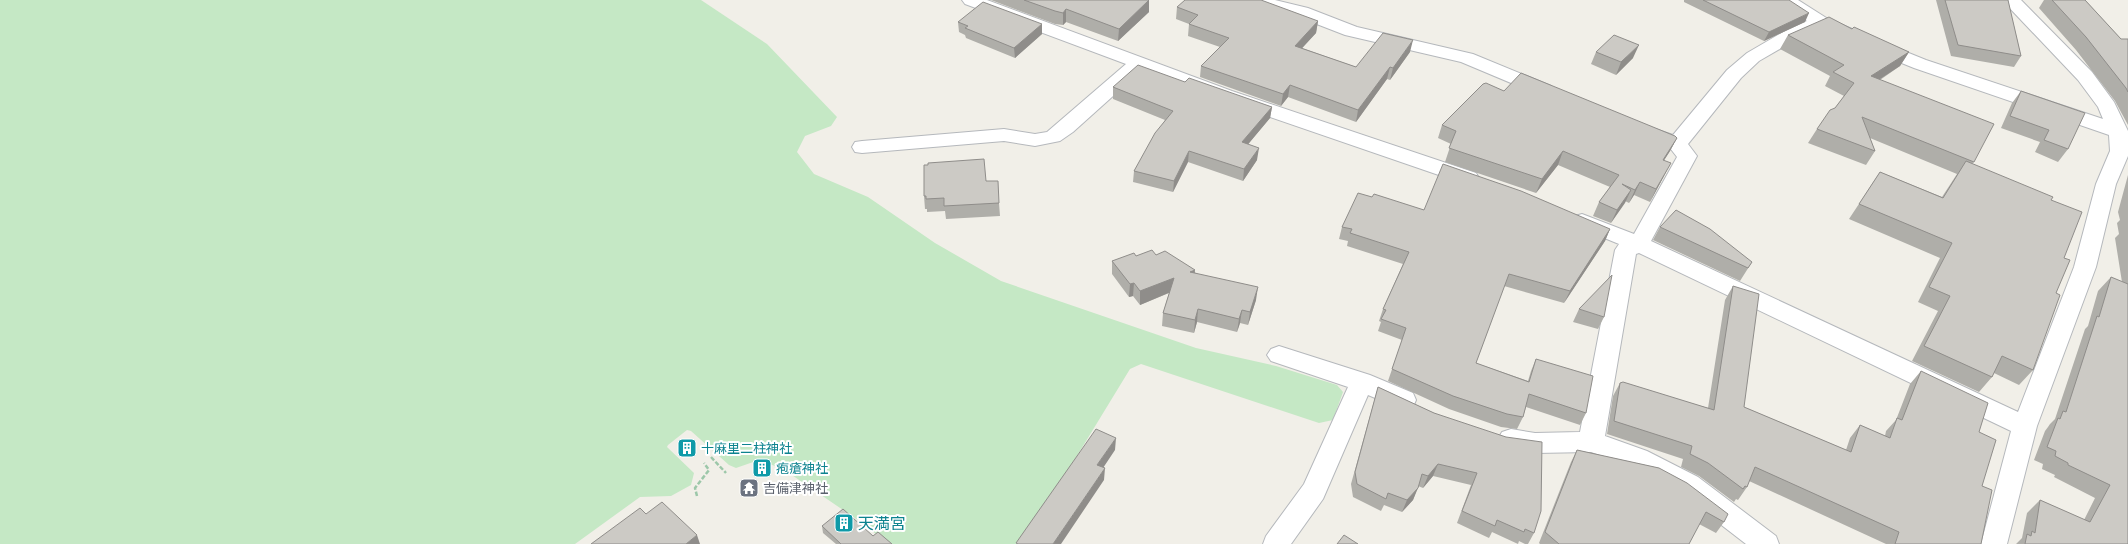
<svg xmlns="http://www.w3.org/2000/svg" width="2128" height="544" font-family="'Varela Round','Noto Sans JP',sans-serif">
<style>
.green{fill:#c5e8c5}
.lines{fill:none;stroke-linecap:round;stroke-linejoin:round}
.minor-casing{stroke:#b5b8bc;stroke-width:2}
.path{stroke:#9cc7a9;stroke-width:2.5;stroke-dasharray:4.5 2;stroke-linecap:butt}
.minor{fill:#fff;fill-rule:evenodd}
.wall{fill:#afaea9}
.shaded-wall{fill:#8f8d8a}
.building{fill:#cccac5;stroke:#8f8d8a}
.labels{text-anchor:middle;stroke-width:4;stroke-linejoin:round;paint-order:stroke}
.culture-label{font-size:13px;fill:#0d838f;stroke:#fff;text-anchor:start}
.worship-label{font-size:13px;fill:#5b616d;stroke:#fff;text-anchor:start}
.near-culture-label{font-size:16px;fill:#0d838f;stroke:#fff;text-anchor:start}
</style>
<rect width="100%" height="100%" fill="#f1efe8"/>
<path class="green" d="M0,0H701L767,44L837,117L831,126L805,136L797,152L814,174L868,197L935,243L1001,281L1196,348L1276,366L1337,385L1343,392L1333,420L1319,423L1141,364L1130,369L1072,464L1018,544H888L865,525L783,469L759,460L736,468L729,465L691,431L687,430L668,445L667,447L694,473L691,485L671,496L640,497L575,544H0Z"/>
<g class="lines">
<defs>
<path id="minor" d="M962,0H987L1232,91L1476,173L1479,178L1476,183L1469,185L1462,183L1218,99L1142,70L1073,132L1060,141L1035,146L1004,141L862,153L855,152L852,147L855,142L862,141L1004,129L1035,134L1047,132L1126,64L965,4Z
M1246,0H1275L1308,8L1357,27L1473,54L1551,86L1553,90L1551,94L1544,96L1537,94L1461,62L1345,35L1296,16L1249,4Z
M1777,0H1798L1828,19L1852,29L1855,33L1852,37L1846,38L1840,37L1820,29L1809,32L1759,61L1741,78L1688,144L1697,156L1651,241L2018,412L2074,267L2096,184L2110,151L2109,135L1914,68L1872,51L1869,47L1872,43L1878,42L1884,43L1926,60L2103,119L2098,107L2078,80L2002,0H2021L2092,72L2114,102L2128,131V156L2116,184L2096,267L2037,426L2007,544H1981L2011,431L1639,253L1636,254L1605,436L1647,451L1698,477L1776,536L1779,544H1746L1680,493L1629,465L1591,452L1535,453L1502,446L1498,439L1502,432L1511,429L1535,433L1580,432L1615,250L1619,244L1575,226L1571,221L1575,216L1582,214L1634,234L1677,157L1670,148L1639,136L1636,132L1639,128L1646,126L1673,135L1727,70L1747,53L1797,24L1807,21L1780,4Z
M1279,346L1370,375L1413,393L1416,400L1413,407L1404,410L1368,395L1323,499L1291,544H1263L1266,536L1304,484L1348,387L1271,361L1267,355L1271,349Z"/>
</defs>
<use href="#minor" class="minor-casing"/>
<path class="path" d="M711,457L726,473
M697,496L695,488L709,470L704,463"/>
<use href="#minor" class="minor"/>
</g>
<path class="wall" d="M991,0H1149V12L1118,41L1066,22L1063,25L1055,24Z
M1684,0H1789L1805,22L1764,41L1684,2Z
M1936,0H2008L2021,56L2014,67L1951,56Z
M2044,0H2085L2121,39H2128V125L2115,101L2076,50L2039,8Z
M1177,7L1318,21L1316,33L1302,48L1356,67L1410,52L1390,80L1387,79L1356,122L1288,97L1281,106L1200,77L1201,66L1220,47L1188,36L1189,24L1176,19Z
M958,22L1042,24V34L1015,58L966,38L965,35L959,32Z
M1852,29L1909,52L1900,66L1880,80L1974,162L1972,164L2051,200L2064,258L2056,293L2033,370L2019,385L1994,373L1992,377L1979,392L1912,361L1938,311L1918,302L1940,258L1849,219L1880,172L1942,197L1957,174L1870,138L1875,151L1866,165L1808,143L1817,129L1835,108L1844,96L1825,86L1830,76L1780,49L1788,35Z
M1596,52L1633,58L1616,75L1591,64Z
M1185,82L1272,107L1270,118L1248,144L1257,160L1243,181L1188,162L1173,192L1133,182L1134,171L1165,120L1113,99V87Z
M1504,91L1677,138L1670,151L1664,160V176L1650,202L1634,195L1629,203L1625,201L1611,223L1593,216L1599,202L1610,187L1558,165L1536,193L1445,162L1451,144L1438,138L1442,125Z
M2021,91L2068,149L2058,162L2035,152L2040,142L2001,128L2012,103Z
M2128,175V544H2016L2022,538L2027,513L2040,500L2084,520L2095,498L2054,477L2055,475L2042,469L2043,464L2034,460L2045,431L2048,427L2050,424L2055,419L2085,329L2088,326L2098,291L2111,277L2122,282L2115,238L2119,234L2117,223L2120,220L2118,212Z
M986,181L999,203L1000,216L946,219L945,211L927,212V209H925L924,196Z
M1372,197L1424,210L1610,229L1605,241L1564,303L1504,286L1476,363L1528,381L1531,371L1536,359L1586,413L1580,425L1526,407L1523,417L1517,429L1501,427L1449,409L1388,381L1402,340L1378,331L1381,322L1379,321L1383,309L1403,264L1347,246L1348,241L1339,239L1342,227Z
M1660,227L1752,262L1740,281L1653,240Z
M1156,255L1256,300L1248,325L1240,323L1237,332L1197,322L1194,333L1162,326L1163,313L1169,293L1140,305L1133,296L1129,297L1112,274V261L1136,256Z
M1733,286L1744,407L1846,450L1850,438L1860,425L1885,436L1886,431L1896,420L1910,384L1921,371L1979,432L1982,486L1981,544H1886L1749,481L1747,487L1738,500L1736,499L1734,502L1699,476L1681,467L1683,459L1607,434L1613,396L1620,383L1708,408L1725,300Z
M1579,309L1604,317L1598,329L1573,322Z
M1378,387L1434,413L1534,533L1528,544H1525L1519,541L1518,544L1492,532L1489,538L1457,523L1471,485L1433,476L1423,488L1418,486L1413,500L1402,512L1384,505L1381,511L1353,497L1351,484Z
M1577,450L1659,468L1724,522L1716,533L1699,524L1689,544H1540L1539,543L1571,462Z
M822,526L873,536L892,544H836L823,533Z"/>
<path class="shaded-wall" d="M1149,0V12L1118,41L1119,29Z
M1066,9V22L1063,25V13Z
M1809,13L1805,22L1764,41L1769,32Z
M1318,21L1316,33L1293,58L1295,46Z
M1042,24V34L1015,58L1014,48Z
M1413,40L1410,52L1390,80L1393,68Z
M1639,45L1633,58L1616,75L1621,62Z
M1909,52L1900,66L1863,90L1871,76Z
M1390,67L1387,79L1356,122L1358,110Z
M1290,85L1288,97L1281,106L1283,94Z
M1272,107L1270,118L1240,154L1242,142Z
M1677,138L1670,151L1656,173L1663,160Z
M1259,148L1257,160L1243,181L1244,169Z
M1189,151L1188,162L1173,192L1174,181Z
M1563,151L1558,165L1536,193L1542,179Z
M1671,163L1650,202L1656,189Z
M1640,182L1634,195L1629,203L1635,190Z
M1631,190L1625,203L1611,223L1617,210Z
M1610,229L1605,241L1564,303L1570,291Z
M1195,270L1194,283L1190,272Z
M1174,278L1173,291L1140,305V291Z
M1134,283L1133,296L1129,297L1130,284Z
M1258,287L1256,300L1248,325L1250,312Z
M1198,309L1197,322L1194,333L1195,320Z
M1242,310L1240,323L1237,332L1239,319Z
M1116,438L1115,450L1097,477V465Z
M1438,464L1433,476L1423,488L1428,476Z
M1105,468L1104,480L1061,544H1053Z
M1418,488L1413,500L1402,512L1407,500Z
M697,535L700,544H686Z"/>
<path class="building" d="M1024,0H1149L1119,29L1066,9L1063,13L1055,11Z
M1185,0H1261L1318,21L1295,46L1356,67L1383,33L1413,40L1393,68L1390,67L1358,110L1290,85L1283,94L1201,66L1229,38L1189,24L1198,15L1177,7Z
M1703,0H1789L1809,13L1769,32Z
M1945,0H2008L2021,56L1958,45Z
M2052,0H2085L2121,39H2128V92L2126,88L2086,37Z
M983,2L1042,24L1014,48L965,28L968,26L958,22Z
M1829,17L1852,29L1854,27L1909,52L1871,76L1994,124L1974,162L1862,117L1875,151L1817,129L1830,110L1835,108L1854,83L1833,72L1844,65L1788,35Z
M1614,35L1639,45L1621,62L1596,52Z
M1138,65L1185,82L1189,78L1272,107L1242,142L1259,148L1244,169L1189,151L1174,181L1134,171L1155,133L1173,111L1113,87Z
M1521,73L1675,136L1677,138L1663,160L1671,163L1656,189L1640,182L1635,190L1622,184L1631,190L1617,210L1599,202L1619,175L1563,151L1542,179L1449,148L1456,131L1442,125L1483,84L1486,83L1504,91Z
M2021,91L2085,113L2068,149L2044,140L2049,130L2010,116Z
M984,159L986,181H998L999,203L944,206V198L926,199V196H924V165H928V163Z
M1966,161L2053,197L2051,200L2082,212L2064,258L2070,260L2056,293L2060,295L2033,370L2002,356L1992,377L1924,346L1950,296L1929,287L1952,243L1859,204L1880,172L1943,198Z
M1443,164L1521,191L1610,229L1570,291L1509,274L1476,363L1529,382L1536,359L1593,376L1586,413L1529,394L1523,417L1507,414L1453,396L1392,369L1406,328L1381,319L1386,310L1383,309L1409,252L1350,233L1352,229L1342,227L1358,193L1372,197L1374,194L1424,210Z
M1676,210L1710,229L1752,262L1748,268L1660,227Z
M1152,250L1156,255L1165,251L1195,270L1190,272L1258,287L1250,312L1242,310L1239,319L1198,309L1195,320L1163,313L1174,278L1140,291L1134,283L1130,284L1112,261L1134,253L1136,256Z
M1612,275L1604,317L1579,309Z
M2111,277L2128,284V544H2025L2027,534L2031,536L2032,531L2035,533L2040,500L2090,522L2110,485L2068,465V463L2055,456L2056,451L2047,447L2058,418L2060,419L2063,411L2066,412L2097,316L2099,317Z
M1733,286L1759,294L1744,407L1851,452L1860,425L1890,438L1897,418L1902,420L1921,371L1988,403L1979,432L1996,440L1982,486L1992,490L1981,544H1895L1899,532L1755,467L1747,487L1745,486L1743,489L1708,463L1690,454L1692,446L1614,421L1620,383L1623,382L1714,410Z
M1378,387L1434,413L1506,437L1542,442L1541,511L1534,533L1525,529L1524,532L1497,520L1495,526L1462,511L1477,473L1438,464L1428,476L1422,474L1418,488L1407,500L1388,493L1386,499L1357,484L1355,472Z
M1096,429L1116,438L1097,465L1105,468L1053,544H1018L1016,543Z
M1577,450L1659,468L1687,483L1728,514L1724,522L1706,512L1689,544H1559L1545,532Z
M662,502L697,535L686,544H591L640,508L646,514Z
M843,509L873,536L878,532L892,544H841L822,526Z
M1344,535L1358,544H1337Z"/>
<defs>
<symbol id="building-square" viewBox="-11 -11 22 22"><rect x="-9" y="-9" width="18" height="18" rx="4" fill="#0f9aa8" stroke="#fff"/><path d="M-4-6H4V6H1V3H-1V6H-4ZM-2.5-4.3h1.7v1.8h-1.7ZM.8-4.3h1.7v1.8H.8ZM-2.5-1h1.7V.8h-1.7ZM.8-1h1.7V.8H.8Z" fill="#fff"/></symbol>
<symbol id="temple-square" viewBox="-11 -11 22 22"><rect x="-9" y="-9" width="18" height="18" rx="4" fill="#6b7280" stroke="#fff"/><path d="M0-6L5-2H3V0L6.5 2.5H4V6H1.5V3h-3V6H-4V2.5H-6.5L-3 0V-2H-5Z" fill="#fff"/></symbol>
</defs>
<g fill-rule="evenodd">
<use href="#building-square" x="676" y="437" width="22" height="22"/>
<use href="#building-square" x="751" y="457" width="22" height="22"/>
<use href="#temple-square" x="738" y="477" width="22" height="22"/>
<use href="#building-square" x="833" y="512" width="22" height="22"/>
</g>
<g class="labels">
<g class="culture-label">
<text x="701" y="453">十麻里二柱神社</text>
<text x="776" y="473">疱瘡神社</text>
</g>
<g class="worship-label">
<text x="763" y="493">吉備津神社</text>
</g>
<g class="near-culture-label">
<text x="858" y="529">天満宮</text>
</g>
</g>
</svg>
